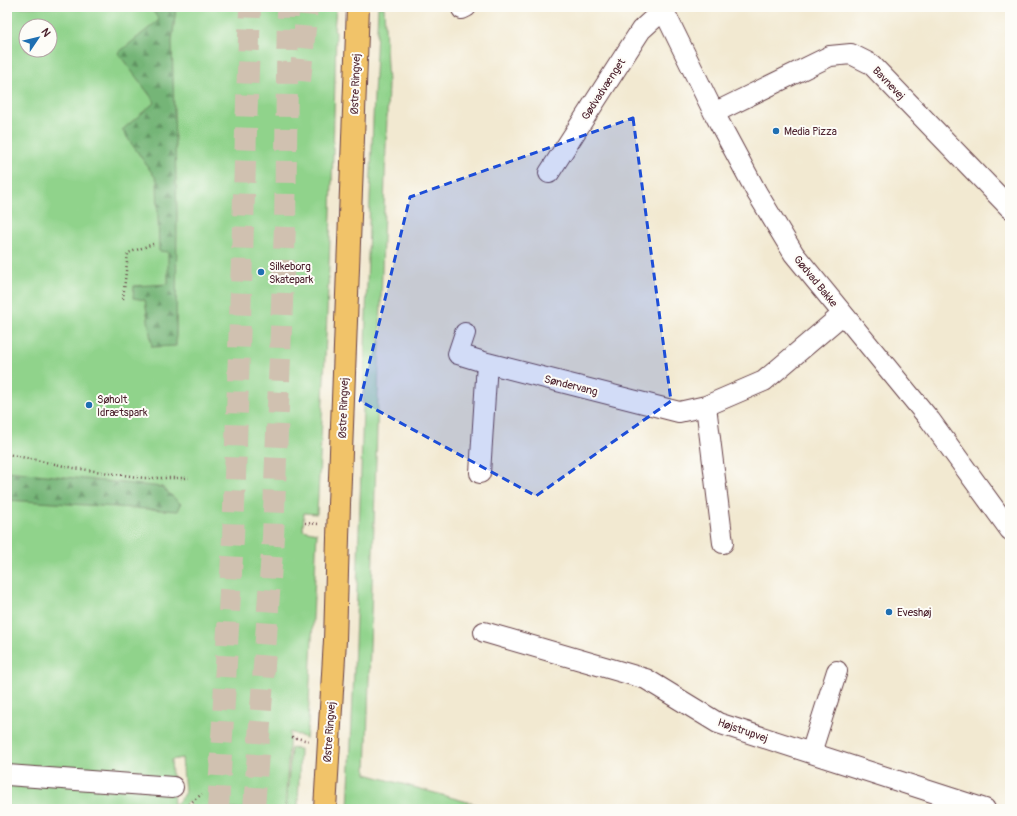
<svg xmlns="http://www.w3.org/2000/svg" width="1017" height="816" font-family="Pangolin,sans-serif">
<style>
.grass{fill:#90d38b;stroke:#6d795b;fill-rule:evenodd}
.forest{fill:url(#forest-firs);stroke:#5f6a51}
.lines{fill:none;stroke-linecap:round;stroke-linejoin:round}
.highway-tunnel{stroke:#d0c1b0;stroke-width:22;stroke-dasharray:22 11;stroke-linecap:butt}
.minor-casing{stroke:#633d44;stroke-width:22}
.major-casing{stroke:#633d44;stroke-width:24}
.path{stroke:#633d44;stroke-width:2.5;stroke-dasharray:1 3;stroke-linecap:butt}
.minor{stroke:#fff;stroke-width:20}
.major{stroke:#f1c369;stroke-width:22}
.marked{fill:#1d4ed8;fill-opacity:0.2;stroke:#1d4ed8;stroke-width:3;stroke-dasharray:8 5;stroke-linejoin:round}
.poi-dot{fill:#1f6fb2;stroke:#fdfcf7;stroke-width:1.5}
.labels{text-anchor:middle;stroke-width:4;stroke-linejoin:round;paint-order:stroke}
.street-label{font-size:11px;fill:#4a1f2b;stroke:#fdfcf7}
.poi-label{font-size:11px;fill:#4a1f2b;stroke:#fdfcf7;text-anchor:start}
</style>
<defs>
<pattern id="forest-firs" width="22" height="20" patternUnits="userSpaceOnUse"><rect width="22" height="20" fill="#74b577"/><path d="M5 1l3.5 6h-7zM16 11l3.5 6h-7z" fill="#619362"/></pattern>
</defs>
<rect width="100%" height="100%" fill="#fdfcf7"/>
<filter id="ink" filterUnits="userSpaceOnUse"><feTurbulence type="fractalNoise" baseFrequency=".025" numOctaves="2"/><feDisplacementMap in="SourceGraphic" scale="8" xChannelSelector="R" yChannelSelector="G"/><feConvolveMatrix kernelMatrix="1 2 1 2 8 2 1 2 1" color-interpolation-filters="sRGB"/></filter>
<filter id="wash" filterUnits="userSpaceOnUse"><feTurbulence type="fractalNoise" baseFrequency=".012" numOctaves="4" result="noise"/><feDisplacementMap in="SourceGraphic" scale="16" xChannelSelector="R" yChannelSelector="G"/><feGaussianBlur stdDeviation="0.9" result="paint"/><feColorMatrix in="noise" values="0 0 0 0 0 0 0 0 0 0 0 0 0 0 0 0 0 1.4 0 .05"/><feComposite in="paint" operator="in"/></filter>
<g filter="url(#wash)">
<rect width="100%" height="100%" fill="#f2e9d1"/>
<path class="grass" d="M7,7H170L171,42L176,7H336L334,31H336C333,192 326,353 317,514L304,513L303,530L317,533L308,724L306,738L290,732L285,809H190L189,801L181,809H170L180,800L185,792L182,758L171,760L174,804L168,809H7ZM26,26H50V50H26Z
M378,7H384L388,84L366,774L493,809H348C361,542 365,274 378,7Z
M291,748L300,749L298,809H286Z"/>
<path class="forest" d="M150,7H176L172,42L177,212L176,346L152,347L145,300L133,298L134,286L168,284V252L159,251L157,180L122,130L155,102L118,53L159,20Z
M7,471L162,487L181,504L178,511L7,500Z"/>
</g>
<g filter="url(#ink)">
<g class="lines">
<path class="highway-tunnel" d="M300,81L307,7
M218,809L233,538L250,7
M254,809L273,537L285,226L288,7"/>
<defs>
<path id="minor" d="M662,7L714,113L757,193L794,254L930,420L1010,530
M462,9L466,7
M714,113L830,56L851,54L871,64L1010,208
M549,173L641,30L663,10
M465,333L458,354L487,363L679,412L706,406L764,381L843,314
M706,406L723,543
M480,473L487,363
M484,632L646,679L718,723L985,809
M811,753L837,671
M7,775L173,787"/>
<path id="major" d="M325,809L335,640L339,504L358,7"/>
</defs>
<use href="#minor" class="minor-casing"/>
<use href="#major" class="major-casing"/>
<path class="path" d="M7,39L10,43L7,54
M7,118L9,120
M123,299L128,253L153,244
M7,454L74,468L144,478H189
M305,523L319,524
M292,737L309,741
M183,809L202,794"/>
<use href="#minor" class="minor"/>
<use href="#major" class="major"/>
</g>
</g>
<path class="marked" d="M633,118L671,401L536,496L360,401L410,197Z"/>
<g class="poi-dot">
<circle cx="776" cy="131" r="4"/>
<circle cx="261" cy="272" r="4"/>
<circle cx="89" cy="405" r="4"/>
<circle cx="889" cy="612" r="4"/>
</g>
<g class="labels">
<g class="street-label">
<text transform="translate(889 83) rotate(46)" y="4">Bavnevej</text>
<text transform="translate(355 84) rotate(-88)" y="4">Østre Ringvej</text>
<text transform="translate(603 89) rotate(-57)" y="4">Gødvadvænget</text>
<text transform="translate(816 281) rotate(51)" y="4">Gødvad Bakke</text>
<text transform="translate(571 385) rotate(14)" y="4">Søndervang</text>
<text transform="translate(343 408) rotate(-88)" y="4">Østre Ringvej</text>
<text transform="translate(743 730) rotate(19)" y="4">Højstrupvej</text>
<text transform="translate(329 732) rotate(-86)" y="4">Østre Ringvej</text>
</g>
<g class="poi-label">
<text x="784" y="135">Media Pizza</text>
<text x="269" y="270">Silkeborg<tspan x="269" dy="13">Skatepark</tspan></text>
<text x="97" y="403">Søholt<tspan x="97" dy="13">Idrætspark</tspan></text>
<text x="897" y="616">Eveshøj</text>
</g>
</g>
<rect width="1017" height="816" fill="none" stroke="#fdfcf7" stroke-width="24"/>
<g transform="translate(38 38) rotate(55)"><circle r="19" fill="#fdfcf7" stroke="#b5a4a5"/>
<path d="M0-3L7 15L0 10L-7 15Z" fill="#1f6fb2"/>
<text y="-6" font-size="11" font-weight="bold" text-anchor="middle" fill="#4a1f2b">N</text>
</g>
</svg>
